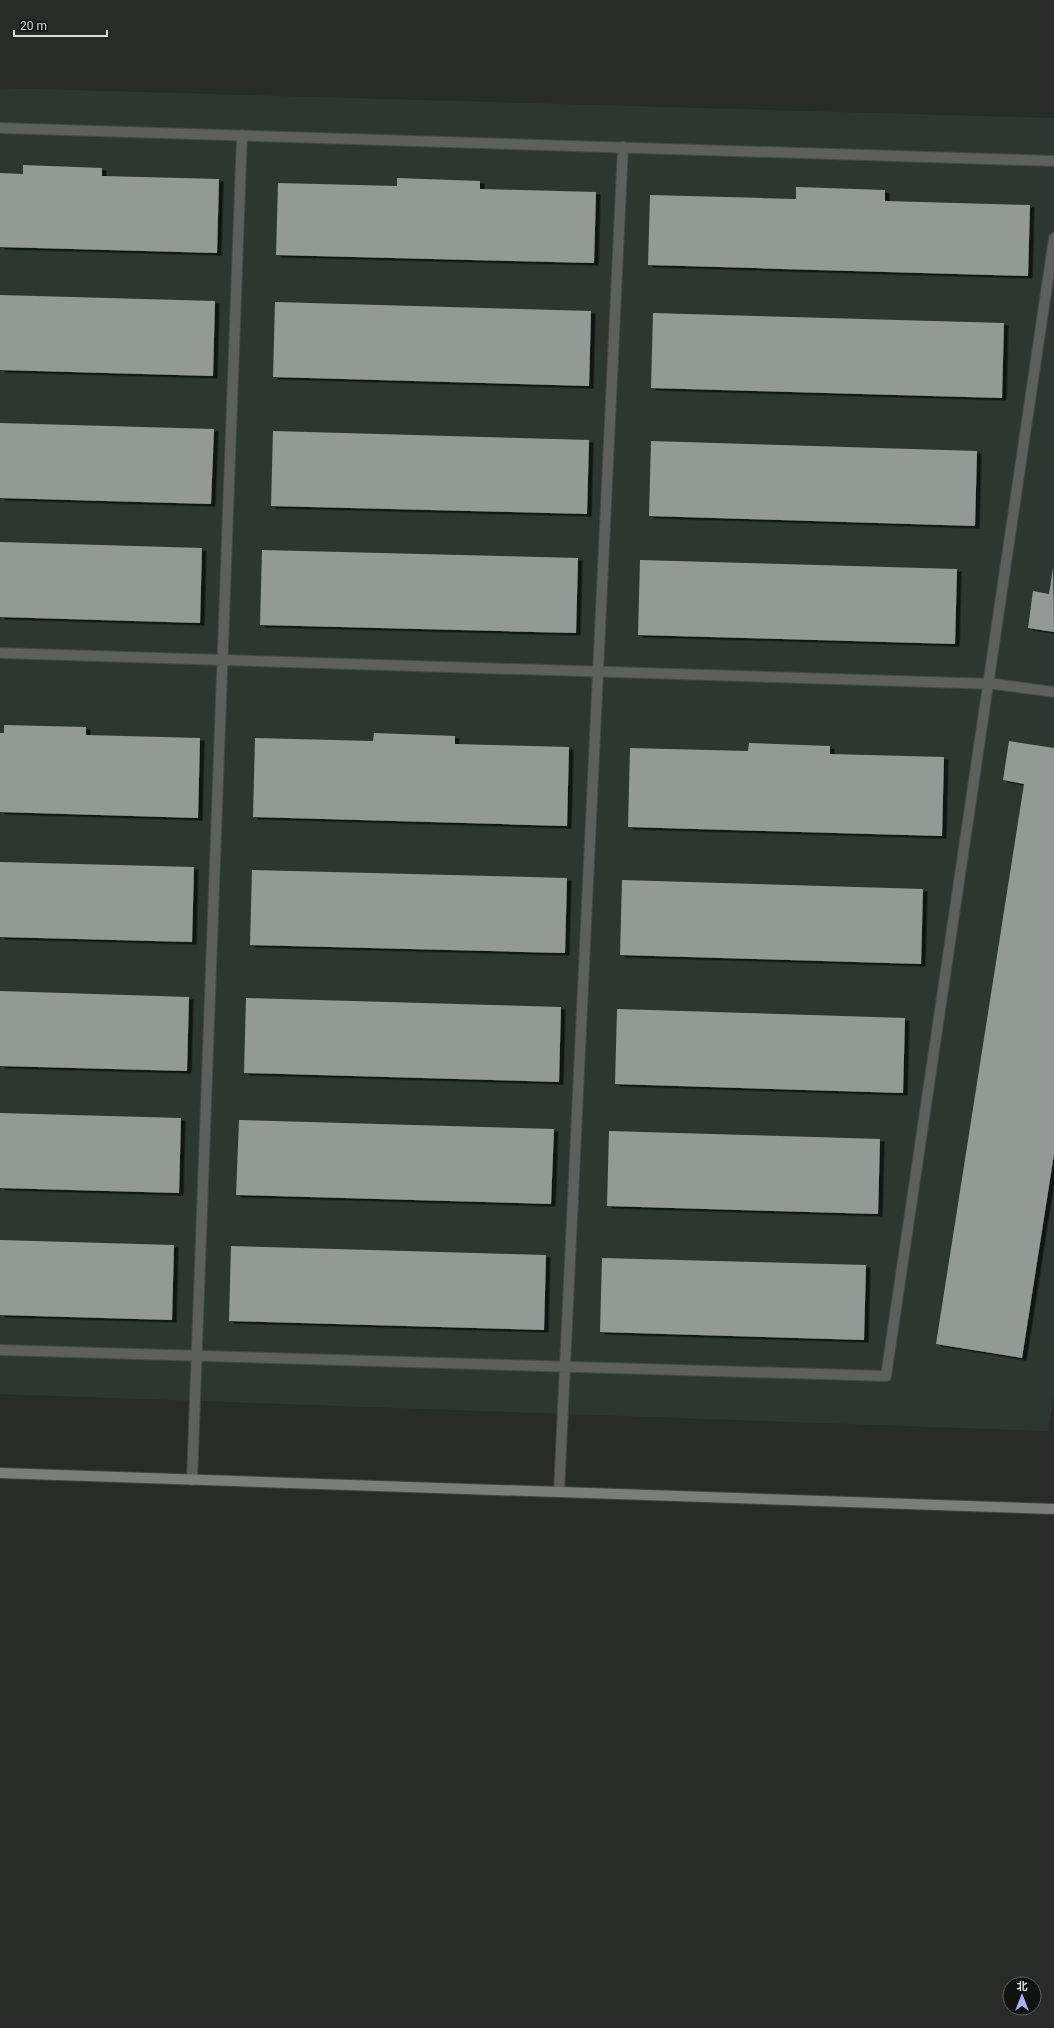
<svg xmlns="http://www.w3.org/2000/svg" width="1054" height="2028" font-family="Roboto,'Noto Sans SC',sans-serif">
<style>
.built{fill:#2c372f}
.building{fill:#939a95;filter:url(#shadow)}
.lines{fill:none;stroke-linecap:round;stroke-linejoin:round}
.lane-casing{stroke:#444845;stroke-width:12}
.secondary-casing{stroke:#444845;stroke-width:12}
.lane{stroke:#5e605e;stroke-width:10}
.secondary{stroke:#7b7f7c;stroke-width:10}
</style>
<defs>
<filter id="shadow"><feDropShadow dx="4.5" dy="2.5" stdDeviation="0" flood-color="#0009"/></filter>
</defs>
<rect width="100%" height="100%" fill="#272c28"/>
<path class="built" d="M0,88L1054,118V1395L1048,1431L0,1394Z"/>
<path class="building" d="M23,165L102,168V176L219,179L217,253L0,247V173L23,174Z
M397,178L480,181V189L596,192L594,263L276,255L278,183L397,186Z
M796,187L885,190V201L1030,205L1028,276L648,265L650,195L796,199Z
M0,295L215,301L213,376L0,370Z
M275,302L591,311L589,386L273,377Z
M653,313L1004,323L1002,398L651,388Z
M0,423L214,429L211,504L0,498Z
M273,431L589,440L587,514L271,506Z
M651,441L977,451L975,526L649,516Z
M0,542L202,548L200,623L0,617Z
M262,550L578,558L576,633L260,625Z
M640,560L957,569L955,644L638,635Z
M1053,568L1054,632L1028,628L1033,591L1049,594Z
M4,725L86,727V735L200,738L198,818L0,812V733H4Z
M374,733L455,736V744L569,747L567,826L253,817L255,738L373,741Z
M1009,741L1054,748V1154L1022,1358L936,1344L1024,784L1003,780Z
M749,743L830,746V754L944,757L942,836L628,827L630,748L748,751Z
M0,862L194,867L192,942L0,937Z
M252,870L567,878L565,953L250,945Z
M622,880L923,889L921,964L620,955Z
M0,991L189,997L187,1071L0,1066Z
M246,998L561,1007L559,1082L244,1073Z
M617,1009L905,1018L903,1093L615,1084Z
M0,1113L181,1118L179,1193L0,1188Z
M239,1120L554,1129L551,1204L236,1195Z
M609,1131L880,1139L878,1214L607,1206Z
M0,1240L174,1245L172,1320L0,1315Z
M231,1246L546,1255L544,1330L229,1321Z
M602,1258L866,1265L864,1340L600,1332Z"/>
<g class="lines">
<defs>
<path id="lane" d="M0,128L1054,161
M0,653L995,684L1054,692
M0,1350L886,1376L1054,238
M192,1480L242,135
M559,1492L623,147"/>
<path id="secondary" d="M0,1473L1054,1509"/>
</defs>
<use href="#lane" class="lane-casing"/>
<use href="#secondary" class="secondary-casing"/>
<use href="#lane" class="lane"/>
<use href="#secondary" class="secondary"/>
</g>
<g transform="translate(1022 1996)"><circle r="19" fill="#111312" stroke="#616462"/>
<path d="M0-3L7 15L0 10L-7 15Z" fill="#acaffb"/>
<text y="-6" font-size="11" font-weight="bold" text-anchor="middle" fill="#dadddb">北</text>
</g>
<path d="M14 30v6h93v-6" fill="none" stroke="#dadddb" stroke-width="2"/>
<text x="20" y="30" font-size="12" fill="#dadddb" stroke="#111312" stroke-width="3" paint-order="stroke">20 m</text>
</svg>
